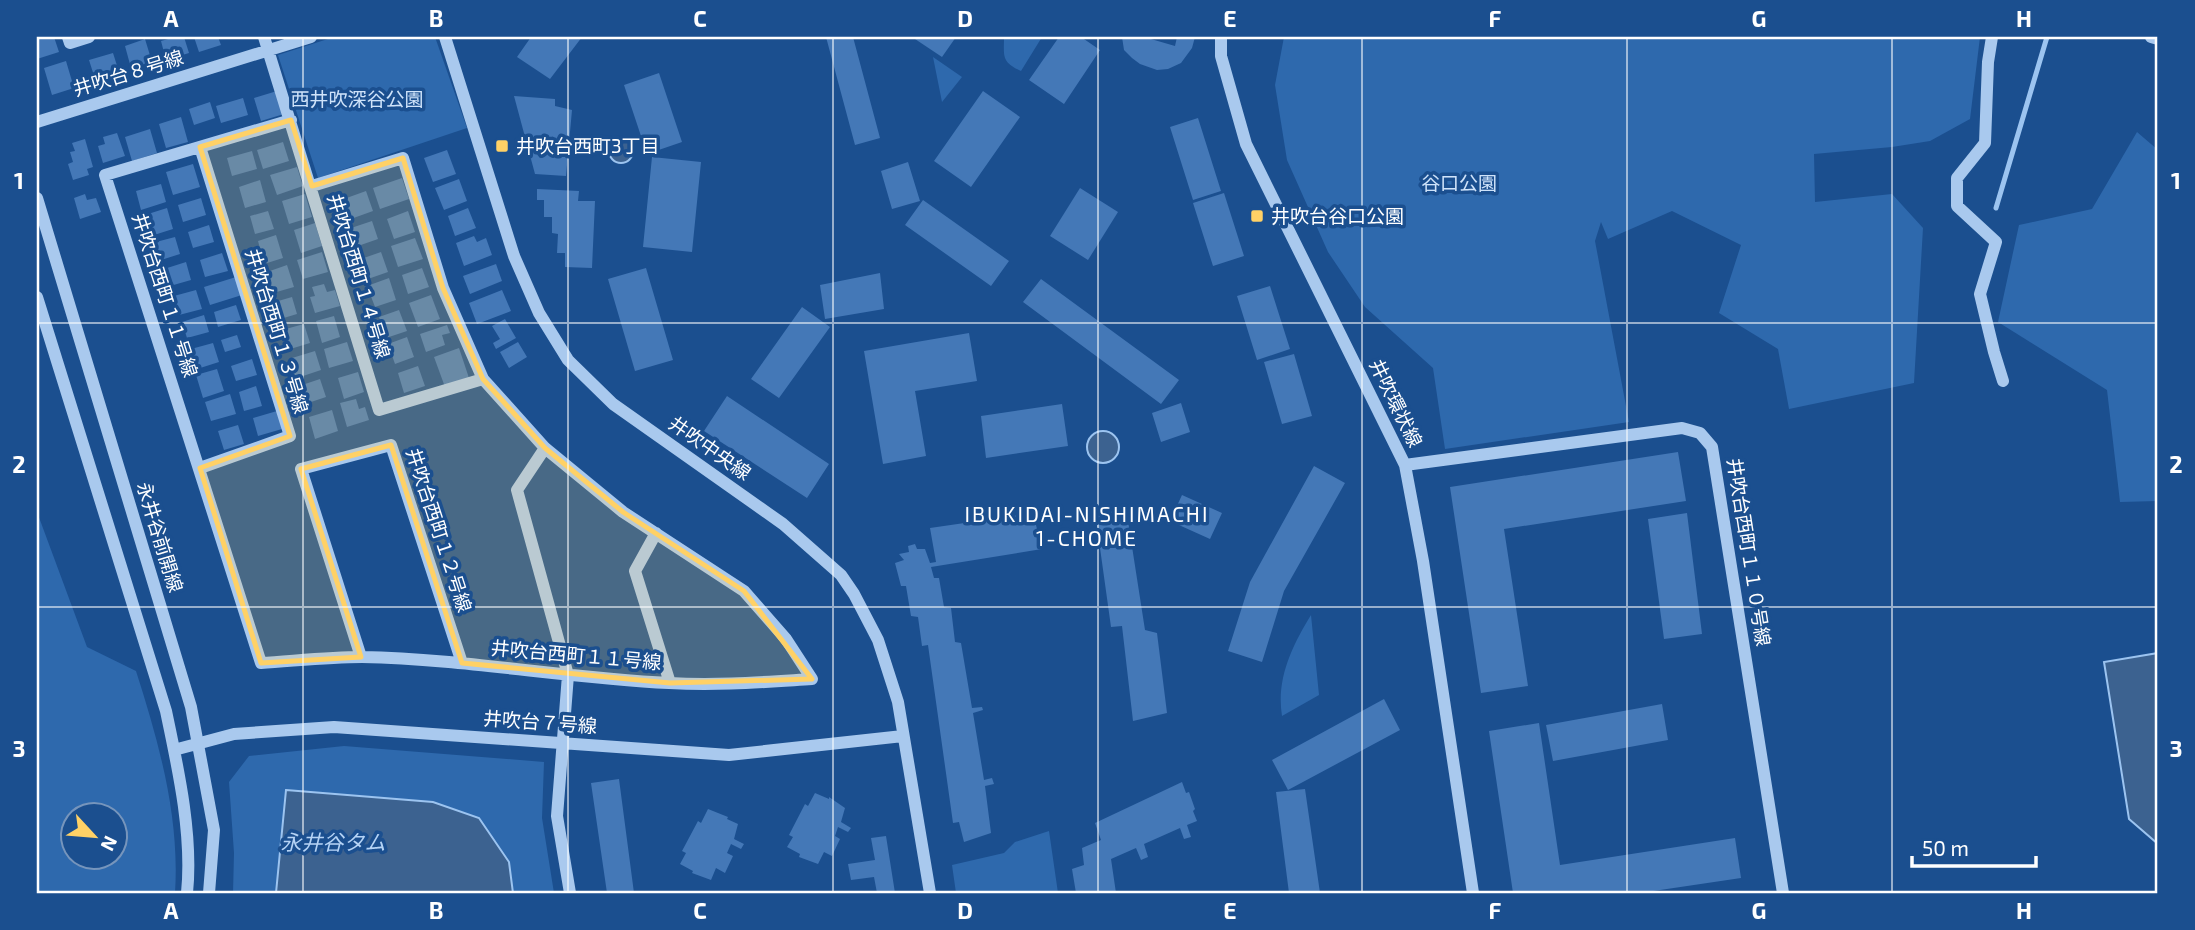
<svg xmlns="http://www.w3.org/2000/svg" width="2195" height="930" font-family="'Exo 2','Noto Sans JP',sans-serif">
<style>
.green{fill:#2e69ad;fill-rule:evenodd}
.water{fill:#3c6290;stroke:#9cc4f0;stroke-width:2}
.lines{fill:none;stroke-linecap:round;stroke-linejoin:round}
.stream{stroke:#9cc4f0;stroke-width:5}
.building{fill:#4478b7}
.minor{stroke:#a9c9ee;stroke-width:12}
.marked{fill:#ffd166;fill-opacity:0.2;stroke:#ffd166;stroke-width:5;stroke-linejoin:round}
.grid{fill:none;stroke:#fff;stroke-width:2;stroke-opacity:0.55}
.poi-dot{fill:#ffd166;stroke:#1b4f8f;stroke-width:2.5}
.labels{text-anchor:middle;stroke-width:7;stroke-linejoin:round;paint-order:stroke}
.street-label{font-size:19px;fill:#fff;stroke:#1b4f8f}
.park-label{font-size:19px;fill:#cfe3fa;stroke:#1b4f8f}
.poi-label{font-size:19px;fill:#fff;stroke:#1b4f8f;text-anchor:start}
.neighbourhood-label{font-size:21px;letter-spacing:2px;fill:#fff;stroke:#1b4f8f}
.water-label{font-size:21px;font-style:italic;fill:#b5d3f5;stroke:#1b4f8f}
.neatline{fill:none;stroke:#fff;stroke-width:2.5}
.grid-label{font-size:23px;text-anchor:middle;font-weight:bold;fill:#fff}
</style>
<rect width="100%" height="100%" fill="#1b4f8f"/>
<path class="green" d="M334,37H435L467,128L318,178L278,55Z
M1004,37H1042L1021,71C1001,62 1004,56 1004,37Z
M1284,37H1980L1970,119L1930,141L1892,147L1814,154L1815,202L1892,194L1923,228L1914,383L1789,409L1778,349L1719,313L1741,245L1672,211L1608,239L1601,222L1595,241L1629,422L1445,449L1433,368L1365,307L1328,252L1287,160L1275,85Z
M933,57L962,77L942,102Z
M2137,132L2158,150V501L2120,502L2107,390L1998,322L2019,225L2092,209Z
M37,512L87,647L136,671C159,743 180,817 175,893H37ZM74,814H116V856H74Z
M1311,615L1319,695L1282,716C1276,679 1292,646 1311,615Z
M344,746L544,762L542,818L554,893H513L509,862L478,818L433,802L286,790L276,893H233L234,853L229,782L249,756Z
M1049,831L1058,893H956L952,865L1004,853L1015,842Z"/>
<path class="water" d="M609 151a12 12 0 1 1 24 0a12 12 0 1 1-24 0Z
M1087 447a16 16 0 1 1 32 0a16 16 0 1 1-32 0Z
M2158,653V844L2129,819L2104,662Z
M286,790L433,802L479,818L509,862L513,893H276Z"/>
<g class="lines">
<path class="stream" d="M1996,208L2047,37"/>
</g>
<path class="building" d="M37,37H54L59,52L37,59Z
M167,37H184L189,53L166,60L161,41L168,39Z
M194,37H218L221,45L199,52Z
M531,37H582L550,79L517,57Z
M826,37H853L880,138L855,145Z
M912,37H956L942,57Z
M1059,37H1081L1100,50L1064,104L1029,80Z
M1122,37H1144L1175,46L1177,37H1195L1192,48L1181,63L1168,69L1157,70L1140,64L1132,58L1124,50Z
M145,39L152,62L131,68L125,46Z
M113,53L120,75L96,82L89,60Z
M66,61L74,88L52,95L44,68Z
M659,73L682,142L647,154L624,85Z
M277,91L284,114L261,121L254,98Z
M983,91L1020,117L971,187L934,161Z
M514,96L555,99V106L572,110L566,176L535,174Z
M243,98L248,115L221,123L216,106Z
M210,102L215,118L194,125L189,109Z
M181,117L188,142L166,148L159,124Z
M1198,118L1221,191L1193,200L1170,127Z
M150,129L157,153L132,161L125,137Z
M117,133L125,156L103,163L98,146L105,144L103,137Z
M85,139L93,167L87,169L89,175L73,180L68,164L73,162L70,152L75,151L72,143Z
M283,142L289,161L263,169L257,150Z
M447,150L456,174L433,182L424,158Z
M252,151L257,169L232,176L227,158Z
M652,157L701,162L692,252L643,247Z
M908,162L920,201L892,209L881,171Z
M193,164L200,187L173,195L166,172Z
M297,167L303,186L277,195L270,175Z
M402,178L409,199L380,209L373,188Z
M459,179L467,201L444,210L435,188Z
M260,180L266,202L245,208L239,187Z
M161,184L166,202L141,210L136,191Z
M1080,188L1118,212L1088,260L1050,236Z
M537,189L579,191L578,201H595L592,268L565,267V253H557L558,234L552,233V217H544V200H537Z
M366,191L373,211L348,220L341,200Z
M1224,193L1244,256L1213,266L1193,203Z
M85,194L87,200L96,198L101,212L80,219L74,198Z
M305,194L312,217L289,224L282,201Z
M201,198L206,215L183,222L178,205Z
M923,200L1009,261L991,286L905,225Z
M167,208L173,229L154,235L148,214Z
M468,208L476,228L455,236L448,216Z
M268,211L274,229L255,234L250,216Z
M408,211L415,232L394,239L387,219Z
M372,221L378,239L358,246L351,228Z
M315,223L322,246L301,253L294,230Z
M209,225L214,242L193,248L188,232Z
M276,235L283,258L264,264L258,241Z
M474,236L477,242L486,238L492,255L464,266L456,243Z
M175,237L180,254L161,260L156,242Z
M415,238L423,259L398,267L391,246Z
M322,252L328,272L303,279L297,260Z
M381,252L388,272L365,280L358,260Z
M222,253L228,271L205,277L200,260Z
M186,262L191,280L170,286L164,269Z
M496,264L502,281L470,294L463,276Z
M287,265L294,287L273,293L267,272Z
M422,268L429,287L408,294L402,275Z
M646,268L673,360L635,371L608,279Z
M880,273L884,309L825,319L820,285Z
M236,277L242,295L210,305L204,287Z
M389,278L396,300L375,307L367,286Z
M1041,279L1179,380L1161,404L1023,302Z
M324,284L327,292L335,290L340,306L315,313L310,297L315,296L312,287Z
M1270,286L1290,349L1257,360L1237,296Z
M196,290L202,309L179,315L174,296Z
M502,290L511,311L477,324L469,303Z
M431,295L440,319L418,327L409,303Z
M292,297L297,314L267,323L261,306Z
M236,305L241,320L218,327L214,312Z
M802,307L830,327L779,398L751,379Z
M399,310L407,331L386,338L379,317Z
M204,315L209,332L187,338L182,322Z
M334,316L340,337L322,343L316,321Z
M505,319L516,338L496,349L493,343L500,339L492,326Z
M304,324L310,343L287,350L282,330Z
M447,325L450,333L442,335L445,345L426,352L420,334Z
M969,333L977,381L915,391L926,456L883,464L864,351Z
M237,335L241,347L225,352L221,340Z
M407,337L414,357L395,364L388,344Z
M347,342L353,361L329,368L324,349Z
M518,342L527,357L509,368L500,352Z
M213,343L219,362L197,369L191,349Z
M459,348L469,378L445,387L434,357Z
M315,351L321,370L291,380L287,367L294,365L292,358Z
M1294,354L1312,416L1282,424L1264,362Z
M252,359L257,375L236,381L231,366Z
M418,366L425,386L404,393L398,373Z
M217,369L224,391L203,398L196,375Z
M358,372L364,392L344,399L338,378Z
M320,379L326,397L305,404L299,386Z
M256,386L262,406L244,411L239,392Z
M230,394L236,414L211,421L205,402Z
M727,396L829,464L807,498L704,431Z
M356,399L359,409L365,407L369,420L347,427L340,403Z
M1181,403L1190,432L1161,442L1152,413Z
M1062,404L1068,446L986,458L981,416Z
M332,410L338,431L315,439L309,417Z
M277,411L282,429L258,436L253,418Z
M238,425L244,444L224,450L218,431Z
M1678,452L1686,501L1504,529L1528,686L1481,693L1450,487Z
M1314,466L1345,483L1284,591L1262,662L1228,651L1250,582Z
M1182,495L1222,513L1210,539L1170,521Z
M1126,508L1145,630L1157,633L1167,713L1133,721L1122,626L1111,627L1095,512Z
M1033,513L1042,549L931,567L934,578H939L944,607L951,608L955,642L961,643L972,708L982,707L983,710L973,713L984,780L992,778L994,784L985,786L991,833L964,842L959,822L953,823L928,645L922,646L918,617L911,616L906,586H901L895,563L904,560L899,554L909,552L908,546L915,544L917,549H925L930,563L936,562L930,528Z
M1687,513L1702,634L1664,639L1648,519Z
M1384,699L1400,730L1288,790L1272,760Z
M1662,704L1668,740L1553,761L1546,725Z
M1539,723L1560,865L1735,838L1741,878L1640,893H1513L1489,731Z
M619,779L634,893H607L591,783Z
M1182,782L1186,793L1189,792L1195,809L1193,811L1197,821L1187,825L1191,837L1184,839L1180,828L1144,844L1148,857L1141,860L1136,848L1111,859L1116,893H1076L1072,869L1084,865L1082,848L1101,840L1095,823Z
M1305,789L1320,893H1289L1276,792Z
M815,793L829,799V797L845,808L841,822L851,828L848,832L838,827L835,836L840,839L832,856L824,852L818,864L799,857L800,854L787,847L793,837L789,835L805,804L808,806Z
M708,809L728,817L727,819L738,824L734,839L744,844L741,849L731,844L727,853L733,856L725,873L716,868L711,880L692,873L693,871L680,864L686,853L682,851L698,821L701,823Z
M886,836L895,893H877L874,877L851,880L848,864L875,860L871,838Z"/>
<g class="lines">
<path class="minor" d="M68,37L70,43L89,37
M264,37L379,410L483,379
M445,37L514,256L539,313L568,360L613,404L783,524L841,575L854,594L878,640L898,702L930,893
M1221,37V56L1246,144L1405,465L1423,561L1473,893
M1992,37L1988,62L1985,143L1957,178V206L1996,242L1980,294L1994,352L2003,381
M2151,37L2158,39
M291,120L105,175L261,663C294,661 328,657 362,657C464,659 566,678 669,683C716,686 764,682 812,679L786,639L744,591L623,512L545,448L483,379L443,288L403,158L312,186
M37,122L311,37
M200,147L290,436L200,468
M37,198L191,707L214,830L209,893
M37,297L166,711C178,768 193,835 187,893
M545,448L517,490L568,675L557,816L570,893
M1405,465L1682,428L1700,433L1712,447L1783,893
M656,533L635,571L670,683
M361,657L301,469L391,445L462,663
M174,750L234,734L334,727L729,755L903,736"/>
</g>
<path class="marked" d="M291,120L312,186L403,158L443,288L483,379L545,448L623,512L744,591L812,679L670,683L462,663L391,445L301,469L361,657L261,663L200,468L290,436L200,147Z"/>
<path class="grid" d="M303,37V893M568,37V893M833,37V893M1098,37V893M1362,37V893M1627,37V893M1892,37V893M37,323H2158M37,607H2158"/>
<g class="poi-dot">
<rect x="495" y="139" width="14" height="14" rx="3.5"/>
<rect x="1250" y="209" width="14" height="14" rx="3.5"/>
</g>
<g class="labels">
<g class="street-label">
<text transform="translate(128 73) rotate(-17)" y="7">井吹台８号線</text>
<text transform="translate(359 276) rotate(73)" y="7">井吹台西町１４号線</text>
<text transform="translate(165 295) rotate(72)" y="7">井吹台西町１１号線</text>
<text transform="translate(277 331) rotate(73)" y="7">井吹台西町１３号線</text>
<text transform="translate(1396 403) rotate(64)" y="7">井吹環状線</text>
<text transform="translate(710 448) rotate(35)" y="7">井吹中央線</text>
<text transform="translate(439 530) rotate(72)" y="7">井吹台西町１２号線</text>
<text transform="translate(160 537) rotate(73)" y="7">永井谷前開線</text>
<text transform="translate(1749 552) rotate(81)" y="7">井吹台西町１１０号線</text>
<text transform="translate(576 655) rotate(5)" y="7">井吹台西町１１号線</text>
<text transform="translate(540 722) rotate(4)" y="7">井吹台７号線</text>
</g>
<g class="park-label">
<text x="357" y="106">西井吹深谷公園</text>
<text x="1459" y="190">谷口公園</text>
</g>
<g class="poi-label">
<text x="516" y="153">井吹台西町3丁目</text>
<text x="1271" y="223">井吹台谷口公園</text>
</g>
<g class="neighbourhood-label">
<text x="1087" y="522">IBUKIDAI-NISHIMACHI<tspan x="1087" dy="24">1-CHOME</tspan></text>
</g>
<g class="water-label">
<text x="333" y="850">永井谷タム</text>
</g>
</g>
<rect width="2195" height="930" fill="none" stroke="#1b4f8f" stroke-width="77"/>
<g transform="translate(94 836) rotate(116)"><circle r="33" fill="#1b4f8f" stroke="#7695bc" stroke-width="2"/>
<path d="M0-5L12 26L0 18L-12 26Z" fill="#ffd166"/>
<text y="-10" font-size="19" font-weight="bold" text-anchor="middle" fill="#ffffff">N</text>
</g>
<path d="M1912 856v10h124v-10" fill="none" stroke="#ffffff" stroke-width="3.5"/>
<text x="1922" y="856" font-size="21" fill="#ffffff" stroke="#1b4f8f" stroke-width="5" paint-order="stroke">50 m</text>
<rect x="38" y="38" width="2118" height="854" class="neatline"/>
<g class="grid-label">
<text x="171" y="27">A</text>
<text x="436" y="27">B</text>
<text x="700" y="27">C</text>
<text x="965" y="27">D</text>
<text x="1230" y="27">E</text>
<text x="1495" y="27">F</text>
<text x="1759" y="27">G</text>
<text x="2024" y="27">H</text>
<text x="19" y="189">1</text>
<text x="2176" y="189">1</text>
<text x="19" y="473">2</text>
<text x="2176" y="473">2</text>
<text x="19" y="757">3</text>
<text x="2176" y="757">3</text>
<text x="171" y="919">A</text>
<text x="436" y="919">B</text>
<text x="700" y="919">C</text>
<text x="965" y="919">D</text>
<text x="1230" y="919">E</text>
<text x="1495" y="919">F</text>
<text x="1759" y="919">G</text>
<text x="2024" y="919">H</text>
</g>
</svg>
